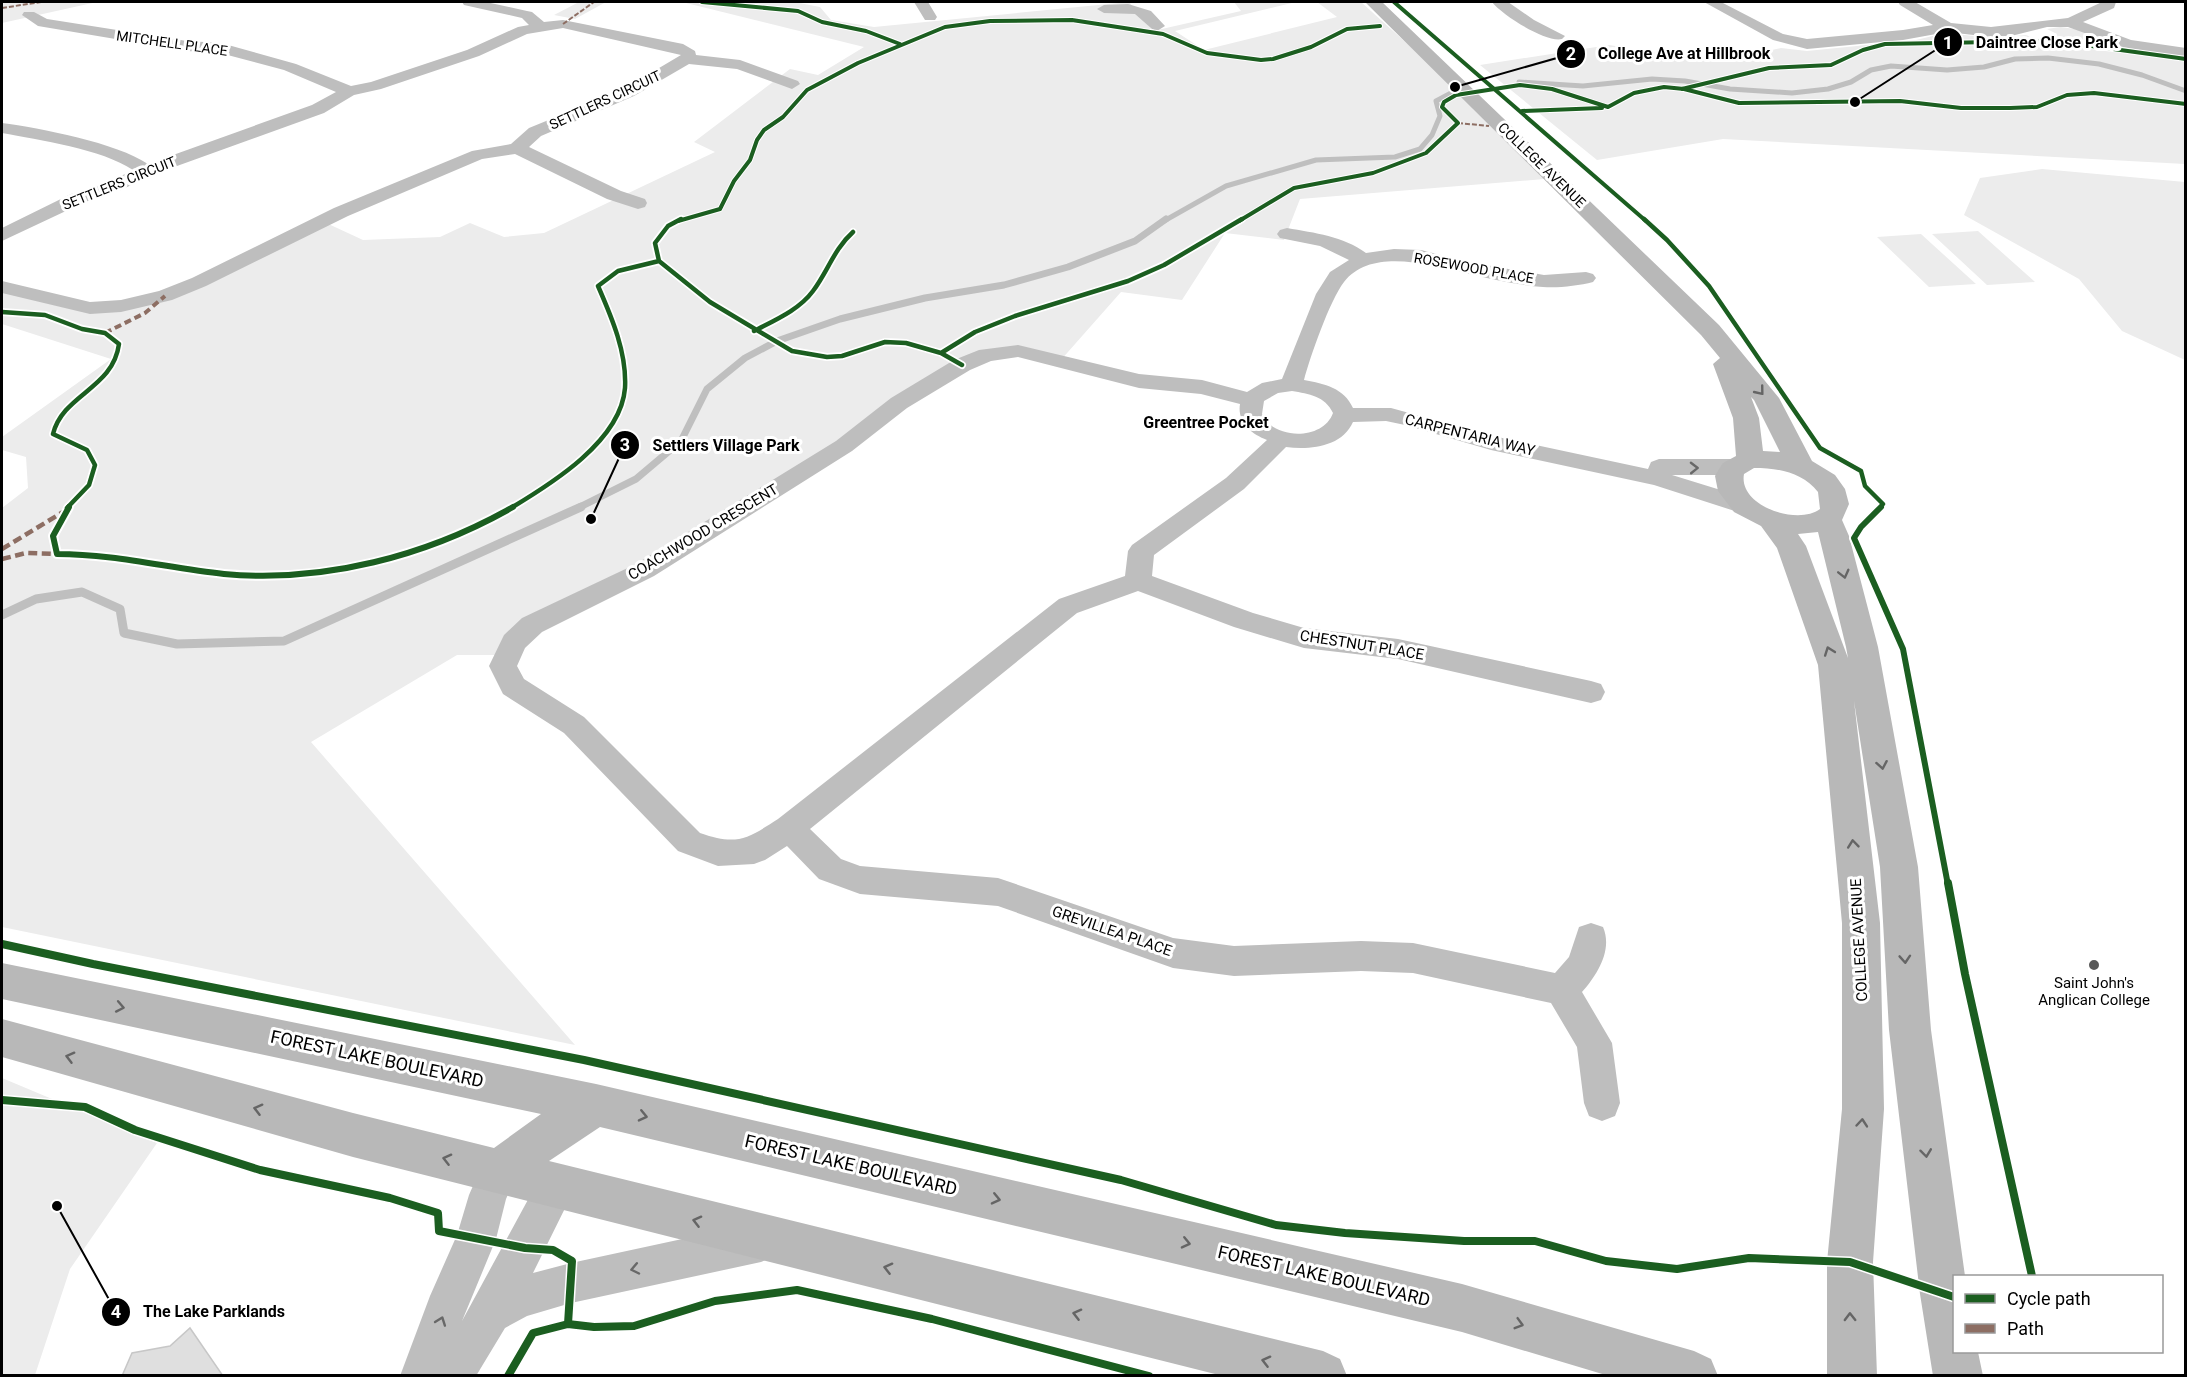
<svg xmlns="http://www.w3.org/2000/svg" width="2187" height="1377" font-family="Roboto,sans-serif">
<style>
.green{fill:#ececec}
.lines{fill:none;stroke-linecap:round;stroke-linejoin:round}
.stream-far2{stroke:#bfbfbf;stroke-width:5}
.stream-far1{stroke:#bfbfbf;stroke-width:7}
.stream{stroke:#bfbfbf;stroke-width:9}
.building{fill:#dfdfdf;stroke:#c7c7c7;stroke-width:1.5}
.street{fill:#bebebe;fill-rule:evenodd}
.secondary{fill:#b8b8b8;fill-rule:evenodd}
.quiet-far2{stroke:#8d6e63;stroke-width:2;stroke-dasharray:5 2;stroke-linecap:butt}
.quiet-far1{stroke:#8d6e63;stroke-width:4;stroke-dasharray:7 4;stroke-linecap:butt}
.quiet{stroke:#8d6e63;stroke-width:4.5;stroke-dasharray:9 4.5;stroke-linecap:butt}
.cycleway-far3-casing{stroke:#fff;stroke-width:6}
.cycleway-far2-casing{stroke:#fff;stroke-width:8}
.cycleway-far1-casing{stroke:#fff;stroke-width:10}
.cycleway-casing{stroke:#fff;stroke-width:11}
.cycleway-far3{stroke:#1b5e20;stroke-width:4}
.cycleway-far2{stroke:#1b5e20;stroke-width:4.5}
.cycleway-far1{stroke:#1b5e20;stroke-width:6}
.cycleway{stroke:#1b5e20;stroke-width:8}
.oneway{stroke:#656565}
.oneway2{stroke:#686868}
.poi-dot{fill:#595959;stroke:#fff;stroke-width:2}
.labels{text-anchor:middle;stroke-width:6;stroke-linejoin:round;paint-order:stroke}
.far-street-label{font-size:14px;fill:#000;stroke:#fff}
.street-label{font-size:15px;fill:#000;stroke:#fff}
.poi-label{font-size:15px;fill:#000;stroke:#fff}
.neighbourhood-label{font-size:16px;font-weight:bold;fill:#000;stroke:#fff}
.near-street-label{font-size:18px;fill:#000;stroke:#fff}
.leader{fill:none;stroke:#000;stroke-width:2}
.callout-dot{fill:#000;stroke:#fff;stroke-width:2}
.mark-label{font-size:18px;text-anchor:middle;font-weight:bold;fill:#fff}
.callout-label{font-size:16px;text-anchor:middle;font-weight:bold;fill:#000;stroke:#fff;stroke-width:6;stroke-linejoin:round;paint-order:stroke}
</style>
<rect width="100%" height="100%" fill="#fff"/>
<path class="green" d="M2,2H97L2,23Z
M579,2H606L575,19L554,15Z
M682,2H794L820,7L831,20L874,27L1129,2L1153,31L1241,11L1234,2H1296L1175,31L1204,50L1337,17L1317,2H1361L1556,178L1300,199L1284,240L1225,233L1182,300L1121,292L1060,361L1018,351L987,355L844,446L532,625L508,655H457L311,742L575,1045L2,927V508L28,488L26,457L2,450V437L111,359L2,324V287L90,308L165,296L322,221L363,240L440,237L470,223L504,237L544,233L715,152L694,142L790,69L818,75L864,47Z
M2060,27L2075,29L2120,46L2185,55V164L1723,139L1597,160L1480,65L1609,45L1715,62L1781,48L1807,51L1916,40L1945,33L1994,38L2026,35L2036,39L2057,34L2047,29Z
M2042,169L2185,182V360L2122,331L2079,279L1964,215L1980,178Z
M1978,231L2035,282L1987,285L1932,234Z
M1921,234L1976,284L1929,287L1877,237Z
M2,1078L157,1143L70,1269L35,1375H2Z"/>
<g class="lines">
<path class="stream-far2" d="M1519,82L1583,86L1652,79L1685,81L1730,89L1792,93L1828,89L1851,82L1871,70L1891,66L1947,70L1984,67L2015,59L2048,58L2099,64L2142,75L2186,91
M1164,221L1226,186L1316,160L1395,157L1420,149L1432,135L1440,116L1436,101L1453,92"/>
<path class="stream-far1" d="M578,508L636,479L681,441L707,389L745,358L777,341L840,319L925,298L1004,285L1068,267L1135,241L1166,219"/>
<path class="stream" d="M2,615L36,599L82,592L120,609L124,633L177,644L284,641L581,507"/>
</g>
<path class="building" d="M190,1328L223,1376H122L132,1353L170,1346Z"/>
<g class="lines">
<path class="street" d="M462,2H486L527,11L532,12L544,22L563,20L683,44L695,51L696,55L740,60L798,81L800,84L792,89L737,69L689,64L634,96L541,136L529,147L621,191L645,199L647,203L645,207L638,209L607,199L515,154L482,159L348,216L206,286L172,300L121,312L90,314L2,293V281L90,302L121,300L159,291L192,278L334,208L472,151L511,144L529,128L622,90L681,55L563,28L527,34L479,56L381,89L354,95L324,113L152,175L121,190L85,202L2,241V228L71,194L109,182L133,170C102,149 39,140 2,133V123C40,128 117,143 148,164L312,105L336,92L284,70L220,53L187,51L38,26L22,15L24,12H34L47,19L187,41L221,43L296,64L351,86L371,82L467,50L518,27L529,25L522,18L464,5Z
M914,2H928L937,17L935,20H925Z
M1492,2H1508L1534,20L1565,36L1562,39C1546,43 1502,15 1492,2Z
M1704,2H1721L1783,34L1807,39L1903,30L1933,25L1900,5L1898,2H1915L1951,23L1991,27L2068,18L2102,2H2116L2114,8L2083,22L2131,40L2186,48V58L2123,47L2068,27H2047L2011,36L1991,37L1947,32L1903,40L1807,49L1773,40Z
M1128,4L1151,11L1165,26L1157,31L1152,29L1135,14L1104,13L1097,9L1104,5Z
M1287,228C1315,233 1343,236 1366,253L1394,249L1421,250L1468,262L1544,275L1586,272L1593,274L1596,278L1593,282C1578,286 1558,288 1543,287C1517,285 1490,279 1465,273C1430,265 1371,247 1344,282C1330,300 1310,357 1304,380C1325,384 1344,388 1353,408H1391L1493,436L1648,469L1651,462L1659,459H1735L1743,462L1747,467L1743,472L1735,475H1672L1753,500L1756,506L1753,512L1744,514L1654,485L1491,450L1405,425L1386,421L1353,422C1342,447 1310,450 1286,447L1244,489L1154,555L1152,576L1253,613L1304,628L1398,639L1591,681L1601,684L1605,692L1601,700L1591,703L1398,659L1304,648L1234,627L1138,591L1077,613L810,829L841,859L860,866L998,878L1173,938L1234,946L1361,941L1413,943L1555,973L1569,957L1579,927L1591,923L1603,927C1613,950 1597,975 1582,992L1612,1043L1620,1103L1615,1116L1602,1121L1589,1116L1584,1103L1577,1047L1551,1003L1413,973L1361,971L1234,976L1173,968L998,906L860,894L819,879L787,846L765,860L754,864L718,866L678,851L564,733L503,694L489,666L504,635L522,618L636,564L836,441L891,398L954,360L979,350L1018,345L1139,374L1202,380L1247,392L1262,383L1282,379L1316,294L1330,272L1349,260L1320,246L1280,238L1277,234L1280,230ZM1018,357L1139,388L1201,394L1240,404C1237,422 1251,434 1267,440L1226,478L1132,545L1128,551L1125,576L1059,599L778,819C747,839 737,846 700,833L584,717L524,679L517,666L525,648L542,632L654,576L852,451L907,408L970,370L991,361ZM1292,391C1309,394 1325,396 1333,413C1323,441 1273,440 1262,414L1264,401L1278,393Z
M499,1153L513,1158L518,1172L506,1199L496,1239L462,1321L543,1172L557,1167L571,1172L576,1186L533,1273L571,1263L761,1222L775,1228L781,1242L775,1256L761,1262L571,1303L527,1316L505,1328L476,1376H400L430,1296L457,1235L469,1195L485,1158Z"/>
<path class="secondary" d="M1365,2H1382L1719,325L1779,398L1812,461L1835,475L1845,489L1849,504L1842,520L1849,536L1878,647L1918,867L1931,1030L1965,1276H1954V1352H1978L1983,1376H1933L1920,1294L1889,1030L1880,867L1854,701L1880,923L1884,1109L1873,1262L1877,1376H1827V1262L1842,1109V923L1818,665L1777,548L1761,526L1734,512L1718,491L1715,476L1719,469L1723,463L1736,456L1733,418L1713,364L1720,358L1701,335ZM1751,397L1754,400L1780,452L1763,451L1759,418ZM1754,468C1778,468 1802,472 1818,492L1820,509C1798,526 1738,506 1744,474ZM1818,532L1846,647L1848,658L1806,546L1798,534Z
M2,963L596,1084L1462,1284L1694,1351L1711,1359L1718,1376H1609L1462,1332L600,1127L549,1161L1323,1351L1340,1359L1347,1376H1223L353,1157L2,1057V1019L353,1113L494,1148L541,1114L2,999Z"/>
<path class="quiet-far2" d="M2,8L41,2
M563,24L594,2
M1458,123L1489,126"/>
<path class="quiet-far1" d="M105,333L145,313L165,296"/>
<path class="quiet" d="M2,549L63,512
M2,559L26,553L57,554"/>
<defs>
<path id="cycleway-far3" d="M702,2L798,11L822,22L866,31L900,44
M1394,2L1646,221
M1682,89L1769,68L1831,65L1863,50L1885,44L2055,41L2186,59
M1522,111L1602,108
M678,221L720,209L734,181L750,160L757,140L764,130L783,117L807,90L858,63L945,27L990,21L1072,20L1163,34L1207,53L1261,60L1273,59L1311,47L1347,29L1380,26
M1239,221L1294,188L1373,173L1426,153L1458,123L1442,107L1444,102L1456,95L1520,85L1552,89L1608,107L1634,93L1664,87L1684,89L1739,103L1900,101L1961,108H2010L2037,107L2067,95L2094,93L2186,104"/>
<path id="cycleway-far2" d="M681,219L668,226L655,243L659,261L710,302L792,351L827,357L842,356L885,342L906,343L941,353L962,365
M1644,219L1667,240L1709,286L1820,448L1861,471L1865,486L1883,504L1880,508
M2,312L45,315L82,329L105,333L119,344C113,389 63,394 53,434L87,450L95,465L89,485L67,508
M754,331C775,320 799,310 813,291C828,271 834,249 853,232
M941,353L975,332L1015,316L1128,281L1164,265L1242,219
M511,508C551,484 621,441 625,388C627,353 612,318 598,286L618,271L659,261"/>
<path id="cycleway-far1" d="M69,507L53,536L57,554C114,554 168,568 224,574C324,583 427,556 513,507
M1881,507L1861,527L1854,538L1903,649L1948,885"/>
<path id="cycleway" d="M1948,883L1965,974L2032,1276
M2,944L93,964L584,1060L1121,1180L1276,1225L1345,1233L1464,1241H1535L1606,1261L1677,1269L1749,1258L1850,1262L1954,1297
M2,1100L85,1107L135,1130L260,1170L390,1198L438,1213L439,1231L525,1248L553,1250L572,1261L568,1324
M508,1376L533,1333L568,1324L594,1327L634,1326L715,1301L797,1290L932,1319L1149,1376"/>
</defs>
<use href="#cycleway-far3" class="cycleway-far3-casing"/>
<use href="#cycleway-far2" class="cycleway-far2-casing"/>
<use href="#cycleway-far1" class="cycleway-far1-casing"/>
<use href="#cycleway" class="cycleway-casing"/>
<use href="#cycleway-far3" class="cycleway-far3"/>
<use href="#cycleway-far2" class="cycleway-far2"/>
<use href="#cycleway-far1" class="cycleway-far1"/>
<use href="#cycleway" class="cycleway"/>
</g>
<defs><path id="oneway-chevron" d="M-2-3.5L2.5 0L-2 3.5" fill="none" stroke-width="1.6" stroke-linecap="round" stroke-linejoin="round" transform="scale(1.5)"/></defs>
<g class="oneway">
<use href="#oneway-chevron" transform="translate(1760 391) rotate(51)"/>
<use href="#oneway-chevron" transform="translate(1844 574) rotate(76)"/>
<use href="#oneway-chevron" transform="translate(1829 651) rotate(-110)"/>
<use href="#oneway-chevron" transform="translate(1882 765) rotate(80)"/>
<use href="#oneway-chevron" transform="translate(1853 844) rotate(-96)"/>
<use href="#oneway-chevron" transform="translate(1905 959) rotate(86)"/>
<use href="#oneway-chevron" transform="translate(120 1007) rotate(11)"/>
<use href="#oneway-chevron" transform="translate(70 1057) rotate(-165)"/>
<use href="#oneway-chevron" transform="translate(258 1109) rotate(-165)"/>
<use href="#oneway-chevron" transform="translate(643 1116) rotate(13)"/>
<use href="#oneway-chevron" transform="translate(1862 1123) rotate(-85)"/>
<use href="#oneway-chevron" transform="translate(1926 1153) rotate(83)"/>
<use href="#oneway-chevron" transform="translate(447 1159) rotate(-166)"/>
<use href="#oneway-chevron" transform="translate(996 1199) rotate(13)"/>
<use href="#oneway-chevron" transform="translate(697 1221) rotate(-166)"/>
<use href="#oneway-chevron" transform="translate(1186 1243) rotate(13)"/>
<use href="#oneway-chevron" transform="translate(888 1268) rotate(-166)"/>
<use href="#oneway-chevron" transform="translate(1077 1314) rotate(-166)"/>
<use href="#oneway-chevron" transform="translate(1850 1317) rotate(-91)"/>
<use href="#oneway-chevron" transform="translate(1519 1324) rotate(16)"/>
<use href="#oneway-chevron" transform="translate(1266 1361) rotate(-166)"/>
</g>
<g class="oneway2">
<use href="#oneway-chevron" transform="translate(1694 468) rotate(-1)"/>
<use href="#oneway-chevron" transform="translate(635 1269) rotate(168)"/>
<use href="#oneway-chevron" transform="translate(441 1321) rotate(-70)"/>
</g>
<circle class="poi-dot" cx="2094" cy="965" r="6"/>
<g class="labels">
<g class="far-street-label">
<text transform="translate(172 43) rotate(8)" y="5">MITCHELL PLACE</text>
<text transform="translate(605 100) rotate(-25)" y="5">SETTLERS CIRCUIT</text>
<text transform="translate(1542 165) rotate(44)" y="5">COLLEGE AVENUE</text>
<text transform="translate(119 183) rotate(-22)" y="5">SETTLERS CIRCUIT</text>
<text transform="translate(1474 268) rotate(10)" y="5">ROSEWOOD PLACE</text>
</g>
<g class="street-label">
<text transform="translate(1470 435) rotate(14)" y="5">CARPENTARIA WAY</text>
<text transform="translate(703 532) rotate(-31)" y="5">COACHWOOD CRESCENT</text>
<text transform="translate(1362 645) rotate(9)" y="5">CHESTNUT PLACE</text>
<text transform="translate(1112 931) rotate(19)" y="5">GREVILLEA PLACE</text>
<text transform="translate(1859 940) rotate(-93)" y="5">COLLEGE AVENUE</text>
</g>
<g class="poi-label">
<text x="2094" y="988">Saint John's<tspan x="2094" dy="17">Anglican College</tspan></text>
</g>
<g class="neighbourhood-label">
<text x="1206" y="428">Greentree Pocket</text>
</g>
<g class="near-street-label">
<text transform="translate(377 1059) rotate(12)" y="6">FOREST LAKE BOULEVARD</text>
<text transform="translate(851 1165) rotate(13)" y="6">FOREST LAKE BOULEVARD</text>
<text transform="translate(1324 1276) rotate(13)" y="6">FOREST LAKE BOULEVARD</text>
</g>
</g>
<path class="leader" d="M1855 102L1948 42M1455 87L1571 54M591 519L625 445M57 1206L116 1312"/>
<g class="callout-dot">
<circle cx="1855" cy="102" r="6"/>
<circle cx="1455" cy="87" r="6"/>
<circle cx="591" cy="519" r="6"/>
<circle cx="57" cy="1206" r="6"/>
<circle cx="1948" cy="42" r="15"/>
<circle cx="1571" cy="54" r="15"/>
<circle cx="625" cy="445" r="15"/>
<circle cx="116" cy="1312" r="15"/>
</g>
<g class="mark-label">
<text x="1948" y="49">1</text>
<text x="1571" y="60">2</text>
<text x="625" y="451">3</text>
<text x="116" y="1318">4</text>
</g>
<g class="callout-label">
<text x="2047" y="48">Daintree Close Park</text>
<text x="1684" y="59">College Ave at Hillbrook</text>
<text x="726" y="451">Settlers Village Park</text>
<text x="214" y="1317">The Lake Parklands</text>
</g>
<rect width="2187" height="1377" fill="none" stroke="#000000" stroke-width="6"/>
<rect x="1953" y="1275" width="210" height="78" fill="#ffffff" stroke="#999999" stroke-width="1.5"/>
<rect x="1965" y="1294" width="30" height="9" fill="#1b5e20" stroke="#999999" stroke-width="1.5"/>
<text x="2007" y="1305" font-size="18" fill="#000000">Cycle path</text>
<rect x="1965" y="1324" width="30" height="9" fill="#8d6e63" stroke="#999999" stroke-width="1.5"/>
<text x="2007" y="1335" font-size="18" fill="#000000">Path</text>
</svg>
